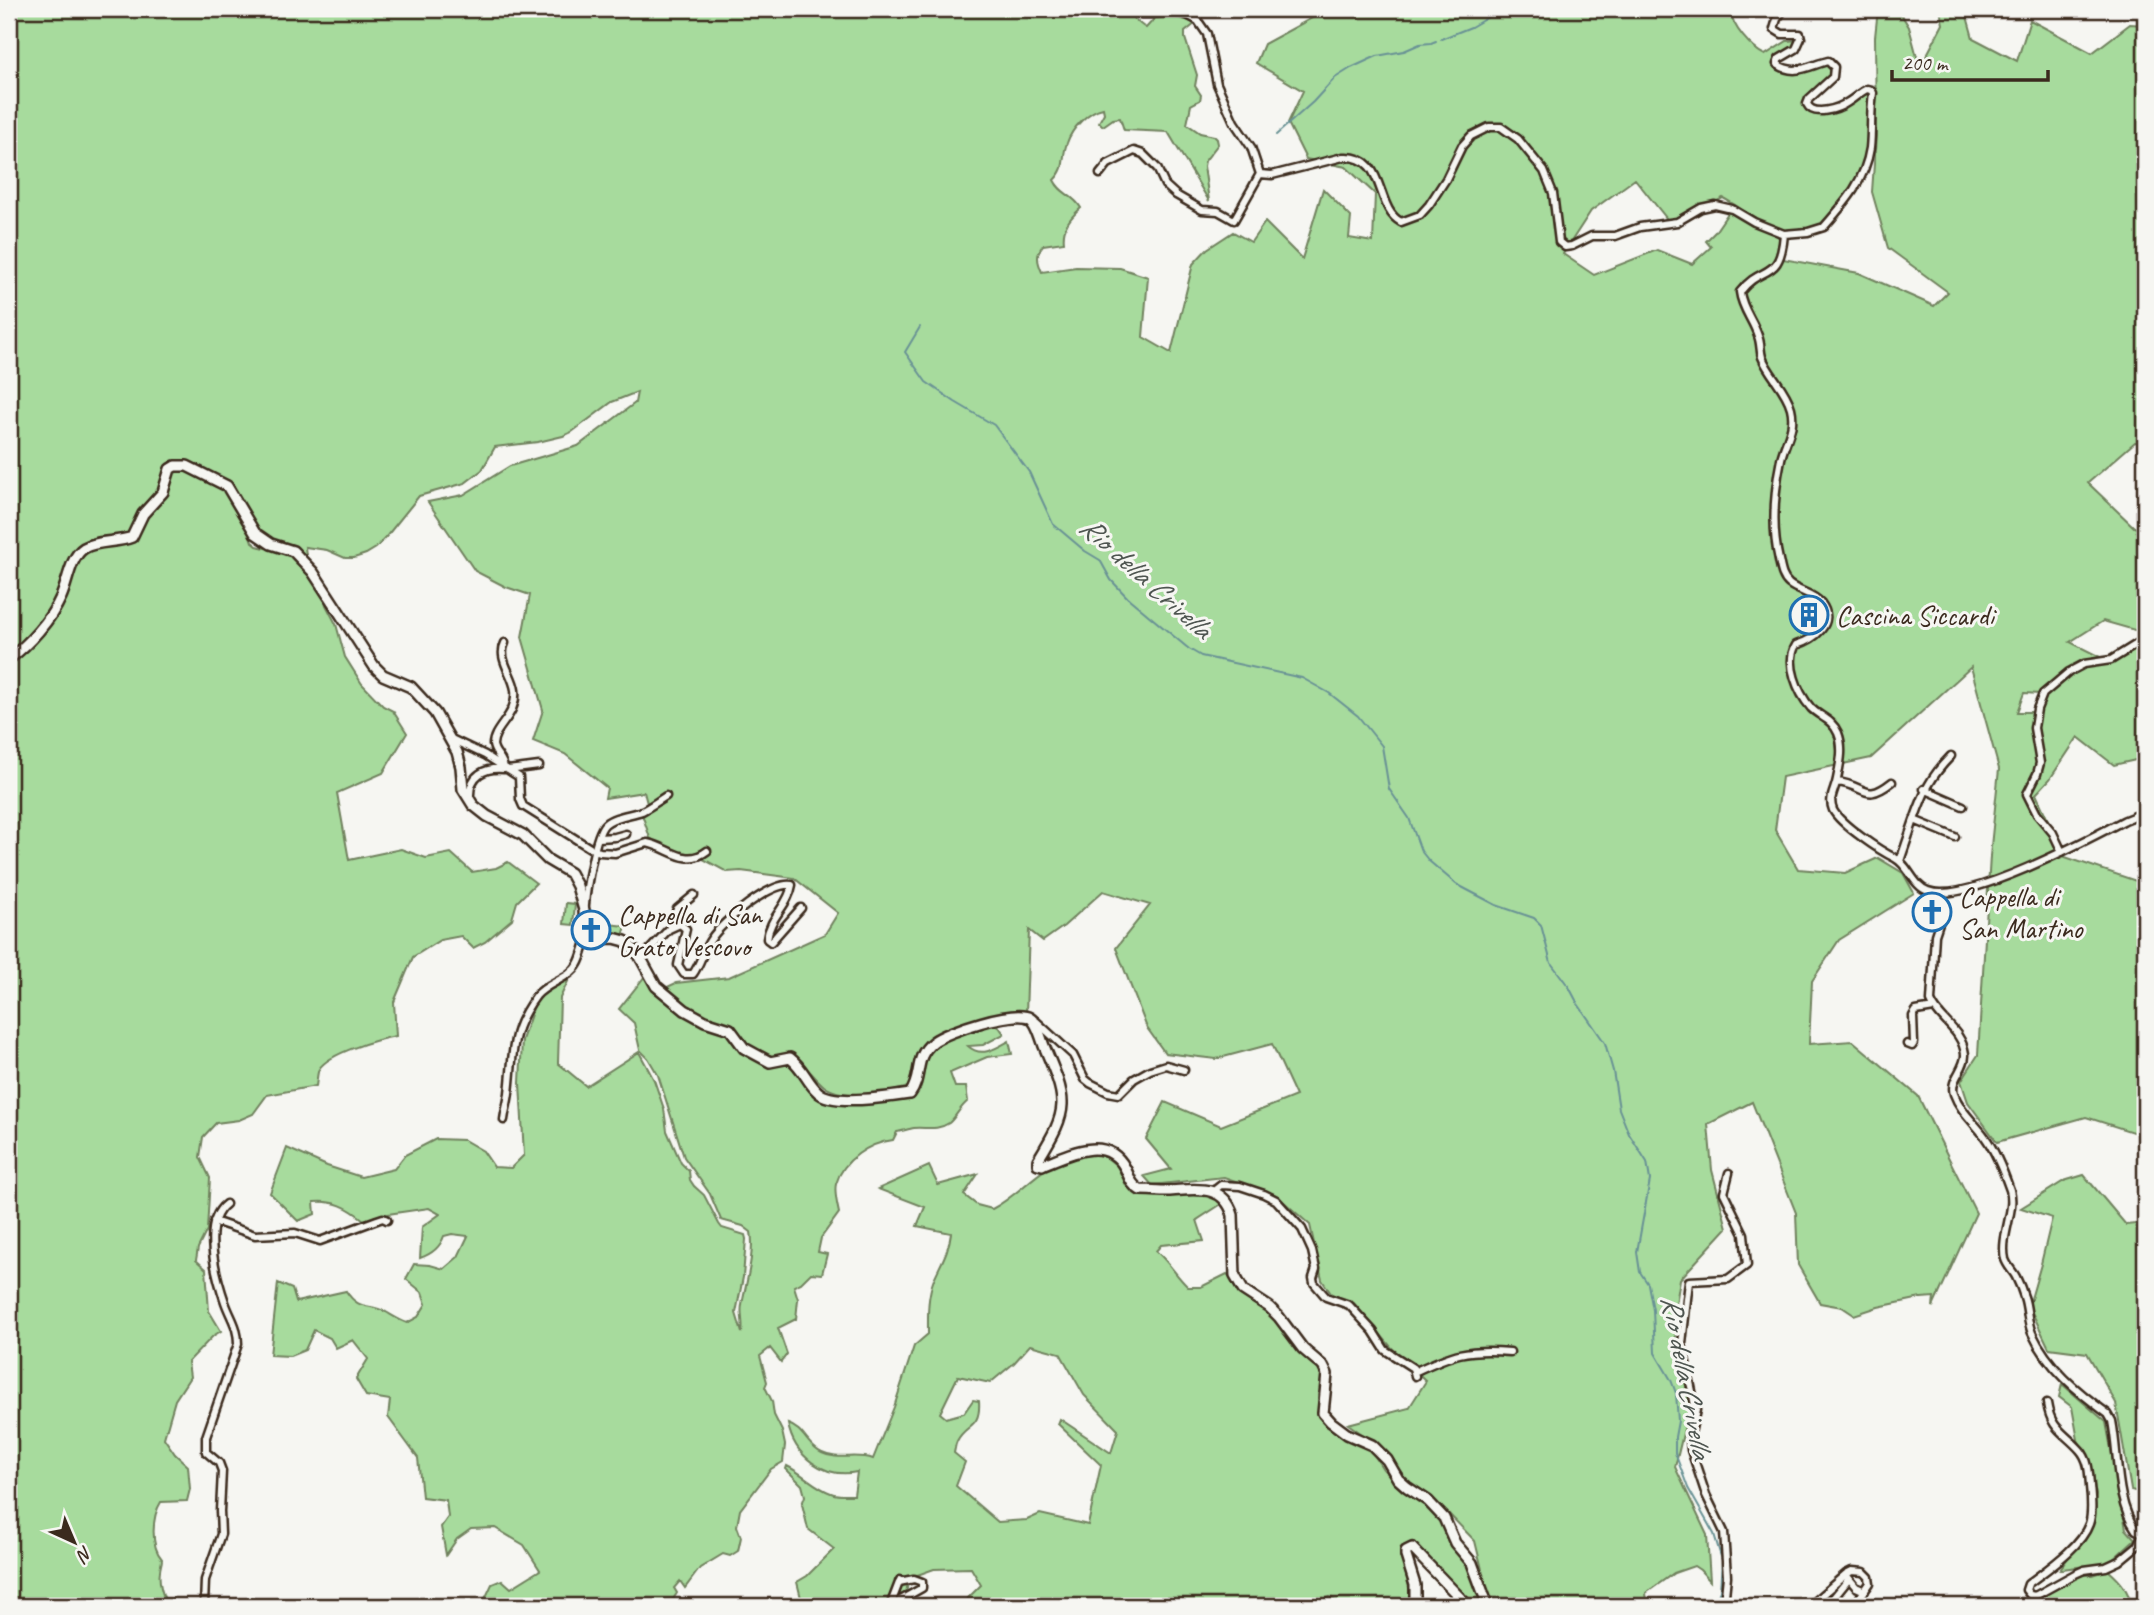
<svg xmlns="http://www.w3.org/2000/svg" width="2154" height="1615" font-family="Caveat,sans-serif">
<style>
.green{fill:#a7db9d;stroke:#71825e;stroke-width:2;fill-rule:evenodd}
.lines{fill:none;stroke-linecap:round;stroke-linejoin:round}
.stream{stroke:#699295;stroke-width:2}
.street-casing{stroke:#3b2a1e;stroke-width:11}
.secondary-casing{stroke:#3b2a1e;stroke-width:14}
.street{stroke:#f6f6f2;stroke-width:6}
.secondary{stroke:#f6f6f2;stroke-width:9}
.labels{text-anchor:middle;stroke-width:6;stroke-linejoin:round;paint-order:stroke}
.poi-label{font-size:28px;fill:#3b2a1e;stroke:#f6f6f2;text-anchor:start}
.water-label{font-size:30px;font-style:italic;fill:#4e5550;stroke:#f6f6f2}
</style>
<rect width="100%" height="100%" fill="#f6f6f2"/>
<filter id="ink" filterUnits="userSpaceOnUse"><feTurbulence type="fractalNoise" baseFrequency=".0143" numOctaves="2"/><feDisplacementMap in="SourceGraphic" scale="14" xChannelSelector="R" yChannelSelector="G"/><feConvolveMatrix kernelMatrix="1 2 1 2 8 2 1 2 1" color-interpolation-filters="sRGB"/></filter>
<g filter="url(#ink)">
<path class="green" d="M9,9H1022L1025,16L1034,18L1035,9H1122C1132,13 1136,23 1146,28L1155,18L1169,15L1196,23L1185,32V38L1197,75L1195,86L1201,95L1200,100L1191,105L1187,124L1200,133L1214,136L1217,139L1218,144L1205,161L1204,166L1209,201L1168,132L1124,130L1120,118L1113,119L1103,126L1099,122L1104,113L1103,108C1088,111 1072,128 1067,143C1061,158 1067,168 1054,180C1061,195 1073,194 1081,208C1070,218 1062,227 1064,242L1043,245C1036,254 1037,261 1042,272L1076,267L1120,268L1148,277L1143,337L1171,353L1193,264L1207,249L1233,232L1251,242L1265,222L1302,259L1323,189L1351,217L1349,238L1373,242L1375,194L1346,167L1306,159L1288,123L1303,91L1256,63L1264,44L1312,18L1305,9H1734L1731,11C1731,26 1752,49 1765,55L1787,41L1797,40L1798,45L1776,60L1789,71L1828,62L1834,72L1808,99L1807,108L1810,113C1823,114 1839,112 1850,104C1857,100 1861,93 1869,92C1870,102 1869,114 1868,124C1867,161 1861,180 1837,208C1821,226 1811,235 1786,230C1763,226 1743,209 1723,198L1713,203L1686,221L1667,219L1635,179L1591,211L1563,254L1594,275L1657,250L1692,264L1711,247L1706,241L1715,232L1728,213L1734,212L1776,235L1783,241V259L1859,273L1934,306L1948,292L1888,248L1872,192L1876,136L1875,37L1878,9H1898L1909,27L1920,68L1943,24L1940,9H1965L1973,38L2017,61L2030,20L2092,53L2130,24L2145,25V443L2135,442L2088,483L2134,527L2145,530V633L2103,621L2070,642L2112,663L2145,641V754L2140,759L2114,765L2078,737L2050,779L2036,794L2065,857L2139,882L2145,880V1136L2086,1117L1997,1142L1968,1102L1961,1081L1978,1055L1990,856L1999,769L1971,667L1871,758L1782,777L1775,830L1798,869L1845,873L1878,858L1903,873L1914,893L1839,940L1812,981L1809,1044L1853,1041L1918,1096L1976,1213L1933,1307L1934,1297L1921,1298L1878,1307L1854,1315L1842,1307L1820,1303L1798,1265L1796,1213L1752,1102L1708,1124L1712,1170L1727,1228L1680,1279L1673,1323L1690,1405L1675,1467L1707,1535L1710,1581L1700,1570L1694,1566L1674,1573L1646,1593L1647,1601L1667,1599L1675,1604L1671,1606H1491L1475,1541L1447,1512L1410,1483L1382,1448L1348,1424L1409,1408L1426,1381L1391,1347L1354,1303L1332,1295L1322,1280L1310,1225L1276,1195L1224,1177L1152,1185L1144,1176L1171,1169L1146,1139L1165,1102L1221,1126L1296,1096L1272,1044L1216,1059L1165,1053L1147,1028L1116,948L1150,905L1103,891L1064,926L1043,941L1029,930L1026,1014L930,1041L911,1086C890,1094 842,1100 824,1086C812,1076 805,1063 791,1055L781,1057L767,1056L672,998L663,989L676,983L729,977L825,934L838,913L794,878L741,871L727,872L696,855H686L663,846L650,838L642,814L649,811L644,792L605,798L607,788L565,754L533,741L543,710L522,637L530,595L506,587L475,571L428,502L463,495L510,466L578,446L635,403L637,392L612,402L572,432L563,436L538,442L495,447L482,470L465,483L419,496L386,537L376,548L366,554L354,558H345L327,550L305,547L306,555L303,558L261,536L245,513L232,484L190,464L178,461L167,466L157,494L130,534C117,537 86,539 78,548C66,559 65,578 59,592C49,618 29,638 9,655ZM2024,693L2040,694V712H2017Z
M179,468L225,488L238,515L248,530L252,542L257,546L265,548L266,545L297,558L307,570L324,596L326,605L336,624L345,657L362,684L383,706L393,711L407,733L383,773L337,793L349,860L401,849L426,858L451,853L472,872L496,868L508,862L536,883L517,902L512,919L485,942L473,948L461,936L440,940L413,957L394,1002L396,1036C378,1039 329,1053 319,1069C317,1073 317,1081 316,1086L267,1095L253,1114L239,1120L216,1123L203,1137L200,1157L210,1178L207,1230L198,1248L196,1260L206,1269L209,1311L221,1331L213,1336L188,1362L190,1377L175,1400L164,1438L175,1454L188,1466L190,1489L187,1501L161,1502C152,1516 150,1546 162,1559C162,1563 160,1567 160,1571C158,1583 163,1595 167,1606H9V664C20,655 32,645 40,633C52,616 72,560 86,551C95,544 112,545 123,543L173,471Z
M566,903L575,904L573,925L564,924Z
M600,923L626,926L623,936L613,933L612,936H595Z
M571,975L560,998L558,1063L586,1086L639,1052L654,1080L664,1109L667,1131L681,1163L689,1171L690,1180L694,1186L704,1195L719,1224L722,1228L745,1235L746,1239L743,1277L736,1313L742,1333C744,1323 740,1314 742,1305C746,1283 755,1253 751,1232L743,1226L721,1220L710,1194L684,1157L658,1075L648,1058L640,1050L634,1023L619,1009L645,976L647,975L655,989L724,1029L756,1057L787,1060L820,1089L838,1097L914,1093L920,1089C922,1078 919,1065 925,1055C937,1034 974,1027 995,1021L1004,1034L983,1045L968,1046C981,1058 995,1049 1009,1041L1012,1054L987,1057L950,1073L955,1087H966L968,1101C960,1107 956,1117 949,1123C937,1131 926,1127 914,1128C909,1129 902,1131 897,1132L893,1140C870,1143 843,1159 836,1184C834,1192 837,1204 839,1213L821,1238L818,1252L827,1254L822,1274L811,1273L801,1283L794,1286L798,1299L796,1319L778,1328L787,1354L781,1362L770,1348L760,1356L767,1382L765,1387L772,1401L774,1415L782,1431L785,1445L783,1462L771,1469L740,1510L737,1526L741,1537L738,1551L730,1556L723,1554L700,1568L685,1588L680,1581L674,1588L677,1593L669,1606H477L486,1597L492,1584L502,1580L511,1588L540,1570L524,1545L495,1528L471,1529L457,1539L446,1555L441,1527L448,1517L446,1500L422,1497L418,1458L388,1417L390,1400L366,1396L356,1379L368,1359L353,1340L336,1348L330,1338L314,1330L305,1350L290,1356L270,1355L278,1283L292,1289L296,1302L346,1291C359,1311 368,1303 386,1312C393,1316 399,1320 407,1323L418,1317L426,1304L422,1292L406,1279L414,1264L430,1265L444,1269L458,1257L468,1236L452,1234L444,1236C440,1248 432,1254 420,1258L422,1227L440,1214L429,1208L381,1215L364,1220C348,1207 334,1200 314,1202L315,1214L298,1221L270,1193L287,1148L327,1166L361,1177L394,1169L405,1155L436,1139L464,1140L483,1151L494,1167L511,1168L524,1155L520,1083L522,1040L535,1003L547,987Z
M1090,1153L1106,1157L1117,1166L1127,1187L1139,1194H1203L1214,1196L1223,1203L1197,1220L1204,1241L1161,1245L1156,1251C1169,1262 1176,1276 1188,1287H1201L1227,1274L1267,1308L1323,1372L1322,1393L1318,1394V1398L1322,1400L1321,1414L1355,1440L1371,1450L1383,1469L1406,1492L1426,1502L1436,1514L1468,1563L1480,1590L1483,1606H1471L1411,1545L1402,1547L1401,1553L1409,1588L1411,1606H1341L1330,1597L1315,1604L1284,1606H960L981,1585L971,1568L934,1569L909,1578L906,1593L895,1606H803L797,1582L807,1576L834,1549L808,1529L802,1504L805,1496L802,1485L786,1469L787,1466C802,1473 816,1488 831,1493C838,1496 846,1495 854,1495L857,1472C824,1479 794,1456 788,1424C804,1429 807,1446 822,1453C838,1461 857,1453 873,1459L894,1407L914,1346L928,1334C928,1315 927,1297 934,1279C941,1263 949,1251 951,1233L917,1226L925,1207L878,1189L929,1166L938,1185L978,1174L964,1195L977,1205L992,1209C1019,1195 1038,1168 1067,1158C1074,1155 1083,1154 1090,1153ZM1030,1345L1060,1353L1084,1395L1118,1430L1111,1453L1060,1419L1058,1424L1101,1465L1088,1525L1040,1514L1027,1520L998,1522L956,1486L965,1462L954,1453C955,1449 955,1445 957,1441C966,1423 981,1429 979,1401L973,1400L964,1413L946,1418L940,1413L958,1376L990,1383L1014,1363Z
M2084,1175L2126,1225L2145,1223V1494L2131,1490L2116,1403L2087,1353L2049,1348L2029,1306L2041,1264L2052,1218L2021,1208L2064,1181Z
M2062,1384L2106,1422L2126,1529L2135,1539L2109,1563L2062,1569H2060L2090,1528L2096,1495L2090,1462L2078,1440L2072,1407L2059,1397Z
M2108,1570C2121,1581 2128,1590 2132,1606H2020L2030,1599L2082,1575H2093Z"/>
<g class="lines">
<path class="stream" d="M1441,39L1471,27L1502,9
M1276,135L1313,102L1335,78L1351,68L1377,56L1404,51L1420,44L1431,43L1436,41
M920,327L905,352L926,382L955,402L994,425L1029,472L1053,524L1085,551L1100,560L1111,580L1128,598L1189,649L1201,656L1302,678L1329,693L1358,716L1382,746L1389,789L1409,818L1421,851L1429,861L1456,884L1496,905L1534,918L1541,925L1551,963L1569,987L1578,1004L1605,1043L1613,1071L1619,1109L1629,1134L1647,1162L1650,1180L1637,1252L1640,1272L1648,1284L1653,1310L1655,1353L1671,1380L1676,1393L1678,1421L1675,1437V1453L1688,1488L1714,1534L1722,1560L1720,1591L1717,1598L1707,1606"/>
<defs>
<path id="street" d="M1130,9L1141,14H1151L1180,11L1198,21L1207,34L1217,84L1234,122L1251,147L1260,174
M1100,174L1108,164L1134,151L1143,154L1157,168L1165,185L1176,195L1202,210L1218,211L1234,220L1260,174
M1260,174L1272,175L1343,157C1387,154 1374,208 1401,222L1420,215L1429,205L1446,179L1462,146L1471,136L1489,127H1501L1518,139L1544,171L1553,193L1559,242L1565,247L1572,246L1592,236H1615L1640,227L1677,222L1701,208L1715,205L1732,209L1754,222L1784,234L1808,232L1824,227C1845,203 1865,181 1870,148C1872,130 1870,112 1873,93L1871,90L1867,89C1860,92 1855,98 1848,102C1838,109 1813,117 1807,104L1809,99L1833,77L1834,67L1828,61C1810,65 1795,77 1777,64L1779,59L1796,49L1801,38L1800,34H1782L1774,29L1777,19L1784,9
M1784,234C1780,283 1762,263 1740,292C1742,309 1753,320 1758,336C1761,343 1760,351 1762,357C1769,375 1786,389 1791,408C1796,428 1785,441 1781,459C1774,493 1771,526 1779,560C1781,569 1782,578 1789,584C1799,592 1813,593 1821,603C1837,624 1813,640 1796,645C1785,663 1798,693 1811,708C1820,717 1832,719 1838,733C1844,748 1840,764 1837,779C1835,791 1828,798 1833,810C1840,824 1880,851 1895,858C1909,865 1913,886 1928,891C1965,905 2089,839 2125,820L2140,814H2145
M449,738L485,755L519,777L520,799L523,806L590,848L600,852L615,853L647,843C669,847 685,868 707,851
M508,770L539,766
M1837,782C1866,785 1864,804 1892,782
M1924,789L1963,806
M470,797C469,775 485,767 504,769C504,759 494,754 493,745C493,727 518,716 515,690C513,674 497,659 505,643
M1914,820C1924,792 1930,777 1951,756
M599,838L615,837L626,834
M2062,852L2053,833L2037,814L2027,794L2037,774L2040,763L2034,728L2037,709L2043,694L2069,672L2084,664L2111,660L2145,639
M1900,861L1914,820L1955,837
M1939,894L1943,911L1935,935L1931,1001C1938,1020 1962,1029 1965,1054C1966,1069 1949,1079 1954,1094C1960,1111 1975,1123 1985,1137C1996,1152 2004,1173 2010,1190C2016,1210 2000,1236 2005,1259C2007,1266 2013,1271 2016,1277C2019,1283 2022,1290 2024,1297C2028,1308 2027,1322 2032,1333C2048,1368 2078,1392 2108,1414L2112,1421C2119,1456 2115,1501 2136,1530L2145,1534
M585,905C586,890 595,833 605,824C614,816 631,815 642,811C650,807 658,801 666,796
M669,929L677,909L694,895
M641,959L669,929L680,924L686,929L678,965L684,974H693C701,963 703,950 711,939C722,922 771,881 792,885C789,905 769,918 767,939L771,942L801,908
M1036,1021L1073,1055L1085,1079L1090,1083L1108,1092L1119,1094L1134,1079L1150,1070L1166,1065L1184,1070
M1907,1044L1912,1046L1914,1043L1913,1016L1916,1011L1934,1008
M504,1120C505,1111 508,1102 509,1093C514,1052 509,1032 536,996C547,982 570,979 578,964C582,957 584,947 587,939
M1215,1193L1216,1189L1221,1185L1240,1186L1264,1194L1276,1200L1302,1229L1312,1251L1316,1269L1313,1278L1314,1283L1326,1297L1349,1305L1373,1331L1385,1350L1413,1368L1415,1376
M214,1221L255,1235L295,1233L320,1241L377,1220L383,1218L387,1220
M1414,1372C1452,1354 1467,1348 1510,1352
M2047,1403C2051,1430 2064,1432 2080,1450C2089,1460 2089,1473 2090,1486C2091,1498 2093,1513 2089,1524C2081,1547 2046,1570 2028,1584L2026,1590L2030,1595L2035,1596L2075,1574L2084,1570L2106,1567L2119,1561L2137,1546L2143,1534
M1847,1576L1856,1587L1865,1591
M204,1606L205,1580L221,1534L220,1511L222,1471L219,1463L206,1452V1437L238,1344C238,1326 231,1319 225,1302C216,1276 201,1223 226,1204
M890,1606L922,1588V1582L914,1579L899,1582
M890,1606L900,1580
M1724,1606L1727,1576L1724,1532L1706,1495L1691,1450L1690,1438L1696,1410L1682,1344L1689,1281L1728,1279L1747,1265L1744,1234L1724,1193L1729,1173
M1809,1606L1846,1574L1852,1571L1864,1572L1869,1577L1870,1583L1854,1606
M1827,1606L1848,1580
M2140,1606L2145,1604"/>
<path id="secondary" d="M9,659C29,644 51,620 61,597C68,582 70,557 84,548C97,540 117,543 132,537L143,514L163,492L170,469L175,466H187L227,486L255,533L271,544L293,551L313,572L374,666L383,675L411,687L435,713L457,752L461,767L463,789L473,805L487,816L523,835L548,860L570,873L577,886L584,910L585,933L587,939L614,938L625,941L639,955L656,986L685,1010L705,1021L730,1029L744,1048L770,1062L790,1058C804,1069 806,1081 818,1092C832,1106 890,1097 910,1094C923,1076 913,1058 933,1042C947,1031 1015,1009 1030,1018C1037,1022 1041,1038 1044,1046C1068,1102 1070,1108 1038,1160V1164L1042,1165C1069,1154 1107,1134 1125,1168C1130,1177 1130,1184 1140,1190C1149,1190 1158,1191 1168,1191C1193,1190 1223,1182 1233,1215L1235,1276L1243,1290L1269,1307L1279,1317L1303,1349L1323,1366L1327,1374L1323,1413L1331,1422L1347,1434L1372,1445L1387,1460L1398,1479L1407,1487L1428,1501L1444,1518L1455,1543L1472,1563L1488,1606
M1415,1606V1585L1406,1556V1551L1412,1548L1468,1606"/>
</defs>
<use href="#street" class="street-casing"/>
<use href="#secondary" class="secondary-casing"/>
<use href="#street" class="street"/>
<use href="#secondary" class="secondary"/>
</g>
</g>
<defs>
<symbol id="building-ring" viewBox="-11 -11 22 22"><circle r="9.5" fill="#f6f6f2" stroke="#1f6fb2" stroke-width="1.5"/><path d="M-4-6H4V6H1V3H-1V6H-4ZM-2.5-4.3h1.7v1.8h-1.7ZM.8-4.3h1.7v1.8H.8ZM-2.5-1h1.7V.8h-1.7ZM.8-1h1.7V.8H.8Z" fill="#1f6fb2"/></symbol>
<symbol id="church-ring" viewBox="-11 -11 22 22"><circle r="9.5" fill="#f6f6f2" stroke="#1f6fb2" stroke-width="1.5"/><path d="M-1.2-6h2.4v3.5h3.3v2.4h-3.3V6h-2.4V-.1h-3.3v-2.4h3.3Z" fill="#1f6fb2"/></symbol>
</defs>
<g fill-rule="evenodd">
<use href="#building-ring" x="1787" y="593" width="44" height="44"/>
<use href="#church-ring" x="1910" y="890" width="44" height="44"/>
<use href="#church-ring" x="569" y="908" width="44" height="44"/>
</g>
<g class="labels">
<g class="poi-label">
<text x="1836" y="625">Cascina Siccardi</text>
<text x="1959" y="906">Cappella di<tspan x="1959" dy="32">San Martino</tspan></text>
<text x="618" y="924">Cappella di San<tspan x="618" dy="32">Grato Vescovo</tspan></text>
</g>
<g class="water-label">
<text transform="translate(1146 577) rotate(42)" y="10">Rio della Crivella</text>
<text transform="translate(1687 1377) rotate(79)" y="10">Rio della Crivella</text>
</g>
</g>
<rect width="2154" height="1615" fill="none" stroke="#f6f6f2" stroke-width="35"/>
<rect x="18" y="18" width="2119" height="1580" fill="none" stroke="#3b2a1e" stroke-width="2.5" filter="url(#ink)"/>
<g transform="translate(74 1542) rotate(136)" stroke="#f6f6f2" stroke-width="5" paint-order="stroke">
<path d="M0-5L12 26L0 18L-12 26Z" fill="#3b2a1e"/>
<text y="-10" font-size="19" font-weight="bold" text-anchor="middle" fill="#3b2a1e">N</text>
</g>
<path d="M1892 70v10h156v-10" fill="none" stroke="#3b2a1e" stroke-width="3.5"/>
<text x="1902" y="70" font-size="21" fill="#3b2a1e" stroke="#f6f6f2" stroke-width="5" paint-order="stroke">200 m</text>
</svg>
